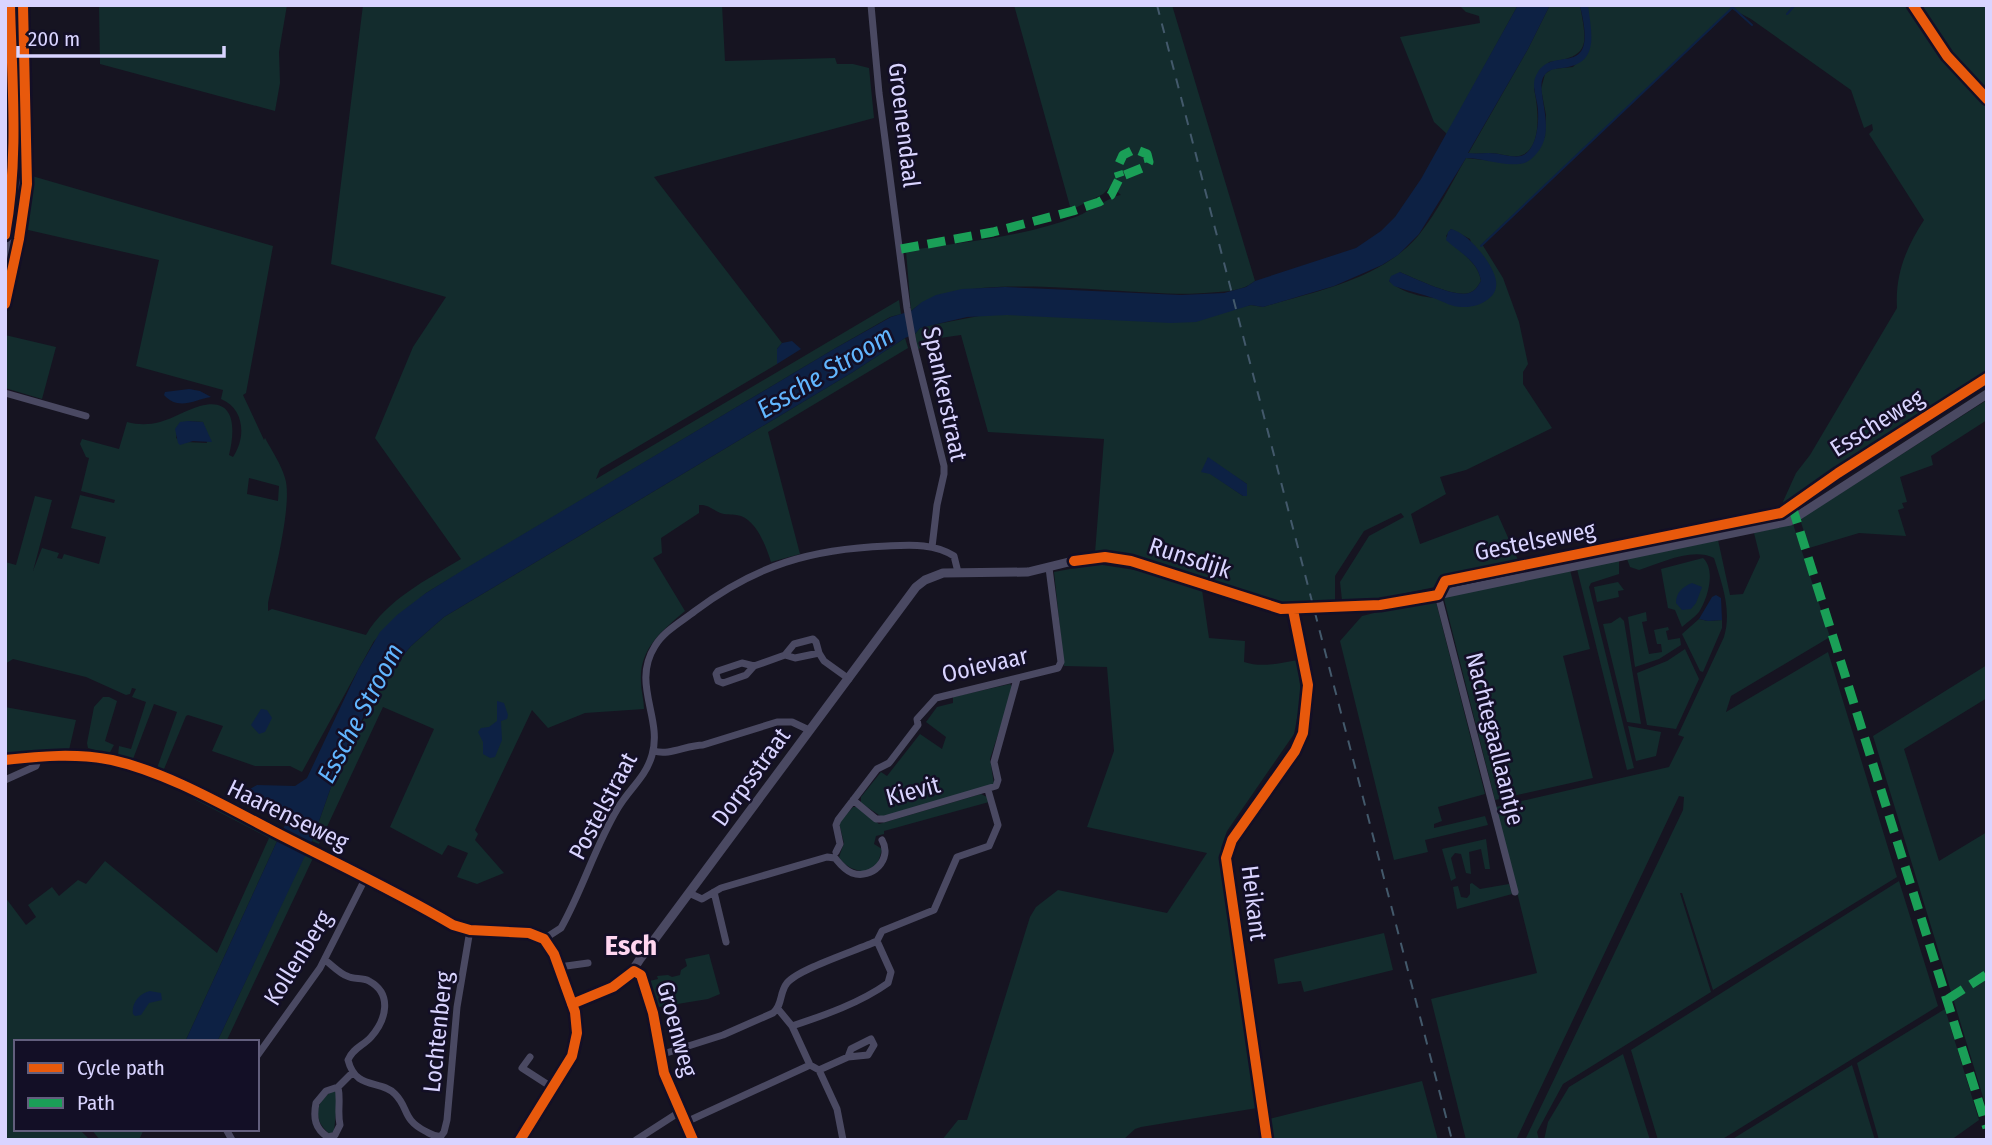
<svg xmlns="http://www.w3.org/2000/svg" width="1992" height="1145" font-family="'Fira Sans Condensed',sans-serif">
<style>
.green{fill:#132c2d;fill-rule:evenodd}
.water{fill:#0d2144}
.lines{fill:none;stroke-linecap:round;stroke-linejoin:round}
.stream{stroke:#0d2144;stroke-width:2}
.minor{stroke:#4a4962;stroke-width:7}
.tertiary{stroke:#4a4962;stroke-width:9}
.rail{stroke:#43596b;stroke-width:2;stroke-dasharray:10 9;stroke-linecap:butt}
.quiet{stroke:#1a9f57;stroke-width:9;stroke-dasharray:18 9;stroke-linecap:butt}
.cycleway-casing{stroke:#130f26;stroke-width:15}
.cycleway{stroke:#e8590c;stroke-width:10}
.labels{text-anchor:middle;stroke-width:5;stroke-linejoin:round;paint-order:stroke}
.street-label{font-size:24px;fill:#d9d4ff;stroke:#130f26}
.water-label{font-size:26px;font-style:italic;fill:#62b6ff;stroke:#130f26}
.quarter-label{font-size:28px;font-weight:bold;fill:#ffd6f0;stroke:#130f26}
</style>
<rect width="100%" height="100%" fill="#161421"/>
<path class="green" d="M99,5H287L279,52L280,83L275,111L100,64Z
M363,5H722L725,61L835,58L837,64H853L869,68L874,118L654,177L782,343L777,349V364L600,469L596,479L899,300L901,314L890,317L834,349L426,593L374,641L302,772L290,766H255L212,751L223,726L188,715L186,716L162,774L156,771L177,712L154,704L133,759L118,755L119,746L131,749L146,702L132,697L136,689L132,688L130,694L126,695L86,677L13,659L5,664V562L16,565L35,496L52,500L33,571L42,548L59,553L57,558L62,559L64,554L99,564L106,537L71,528L80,495L114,503L115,500L81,491L89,458L86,457L80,444L82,439L119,449L127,422C138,425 149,425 160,422C174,418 186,410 200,406C237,396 235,431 229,455L233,457C246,438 245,409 221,399L223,390L136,366L159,260L24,229L32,176L273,246L246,393L243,395L264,440L265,438C272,451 281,464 285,478C293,502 274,576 268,603V611L272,609L366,635C386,600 428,579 461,559L375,438L413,347L446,297L331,264ZM188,421L203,422L207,443L185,442L176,438L177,433ZM249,478L279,486L278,501L247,494Z
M1014,5H1172L1255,281C1239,293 1223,291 1205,293C1134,299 961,265 911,311L906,251C963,242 1024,237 1078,216C1088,212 1114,195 1121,195L1111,186L1103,194L1071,210Z
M1459,5H1518L1447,134L1434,122L1400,37L1480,23L1479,16L1466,12Z
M1550,5H1580C1586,41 1593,57 1549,62L1534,89C1538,106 1543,147 1522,155C1513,159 1500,153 1490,153C1483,153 1476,154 1468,154L1528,49Z
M1588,5H1987V382L1809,497H1805L1777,515L1796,473L1810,455L1897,308C1895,274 1906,248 1924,220L1869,134L1873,130L1872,124L1864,128L1851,90L1751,19L1732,9L1482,244L1503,278L1519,322L1528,364L1523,372V384L1552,428L1466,470L1440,477L1446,494L1411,514L1420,544L1498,515L1522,569L1382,598L1342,600L1340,582L1369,536L1404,517L1401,513L1364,531L1335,576V600L1285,607C1224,586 1161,558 1095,553L1104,439L988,432L961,335L933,339L917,350L915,334L920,328L927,326L984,315L1229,310L1251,305L1263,307C1316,291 1380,280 1418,236C1437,213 1451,184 1466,158L1520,164L1545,137L1546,115L1541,89L1545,74L1552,69L1573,67L1588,51ZM1451,229L1470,239L1488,299C1457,299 1414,303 1389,281L1400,272C1414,278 1455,298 1469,293C1475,291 1478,286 1481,281C1478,260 1457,252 1446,236ZM1207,458L1247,484L1243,496L1210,473Z
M5,335L56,347L42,399L5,388Z
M905,338L908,348L768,432L800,554L771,562C766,546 757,522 741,516C735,514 730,515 724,514C714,512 710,504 699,505V513L661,538L662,553L653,558L685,611C662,631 639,648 641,682C641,691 644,700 644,709L585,713L548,728L532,710L475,830L478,834L475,840L504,873L477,884L457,877L468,853L448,845L442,855L390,827L434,729L383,707L319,844L312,841L331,787L382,681L411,646L444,617L853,372Z
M1987,400V420L1931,456L1933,465L1900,477L1907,502L1902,503L1904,508L1898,510L1906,536L1859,533L1809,548L1800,519Z
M1793,524L1830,637L1731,696L1726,712L1828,652L1897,877L1713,990L1682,893H1680L1711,992L1563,1084L1537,1132L1539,1140H1525L1683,810L1684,797L1679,796L1516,1140H1466L1431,999L1537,973L1496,807L1669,767L1684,737L1678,735L1724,637C1732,610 1722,584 1714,558C1692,547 1661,563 1639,570L1630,567L1627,559L1718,540L1730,595L1743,594L1760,557L1754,533Z
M1703,558C1716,570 1708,598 1699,612C1694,618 1687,622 1682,627L1675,610L1668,608L1661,569Z
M1619,560V574L1591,583L1589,587L1634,768L1627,770L1577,569Z
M1096,564L1141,571L1202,590L1209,638L1245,641L1244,662C1262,668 1280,663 1298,660L1301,698L1294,734L1227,831L1221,848V865L1257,1108L1141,1127L1135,1129L1123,1140H942L958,1120H967L1030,917L1036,907L1058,890L1167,913L1207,853L1087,827L1114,751L1107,667L1064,666L1054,572Z
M1570,570L1590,649L1563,656L1593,778L1495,800L1443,595Z
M1618,582L1624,590L1618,591L1619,597L1597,602L1594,587Z
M1435,598L1485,794L1438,807L1442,821L1434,824V828L1485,816L1488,825L1425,840L1428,852L1394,860L1340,641L1362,616Z
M1646,612L1647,621L1642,622L1649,654L1662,652L1661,644H1657L1654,630L1668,627L1669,630L1666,631L1668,640L1680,638L1681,645L1659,659L1635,667L1628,617Z
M1620,617L1624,621L1641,724L1627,722L1603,624L1611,623Z
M1699,619L1708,621L1722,620V628L1703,672L1700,671L1682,634Z
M1685,649L1699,679L1676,729L1647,725L1637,673L1667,661Z
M1987,665V698L1904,749L1939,861L1987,832V1110L1873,736Z
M1010,684L1013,688L990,759L994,784L882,817L861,803V797L881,772L887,776L920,734L942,749L946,737L926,722L937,707L953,703V697Z
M103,697H109L117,701L105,741L114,745L109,754L88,748L87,743L94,707Z
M5,707L76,720L69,750L5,754Z
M1628,726L1661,732L1656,756L1636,761Z
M981,794L987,797L989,802L884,831V834L876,836L874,844L882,849C881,853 878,863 877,865C866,877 846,869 839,857L844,843L839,823L853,807H857L879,824Z
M192,798L210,804L279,837L185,1042H16V1129H79L90,1140H5V897L26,925L36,917L28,905L52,887L59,896L78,880L86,884L105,861L217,953L269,838Z
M1486,839L1490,869H1485L1481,849L1469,852L1471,874L1466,873L1461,854L1455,853L1451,858L1456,878L1451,881L1442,849Z
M306,852L314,856L226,1042H217Z
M1899,881L1938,1006L1721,1140H1658L1631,1050Z
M1472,883L1480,889L1509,884L1512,894L1457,909L1453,887L1458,886L1461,897L1467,898L1470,894V884Z
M1384,933L1393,970L1304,992L1301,981L1278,984L1274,959Z
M709,954L720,994L708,999L653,1008L645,982L658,979L657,976L668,975L672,977L680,975L681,970L687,966L685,959Z
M1945,1009L1979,1120L1951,1140H1879L1857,1063Z
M1623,1054L1650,1140H1544L1548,1122L1569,1087Z
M1852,1065L1875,1140H1731Z
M1422,1081L1438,1140H1272L1269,1119Z
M333,1091L336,1092C338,1101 335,1122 334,1131L330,1134C313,1122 314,1101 333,1091Z
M91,1129H144L139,1140H100Z"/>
<path class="water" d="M1518,5H1550L1528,49L1468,153C1476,154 1482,153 1489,153C1499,153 1511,158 1521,156C1538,151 1540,117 1537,103C1535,92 1531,82 1538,72C1555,45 1599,82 1580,6L1588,5C1591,32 1601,64 1562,68C1555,69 1548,69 1544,76C1534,90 1558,129 1537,153C1532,159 1526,164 1519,164C1501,166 1483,158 1466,158L1419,234L1398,255L1382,265L1334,286L1263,307L1251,305L1196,322L1171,323L1007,315L967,317L920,328L915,334L905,338L853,372L444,617L411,646L382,681L370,702L331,787L312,841L217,1042H185L279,837L290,815L287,812L251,798L250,789L257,785L295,786L307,778L358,670L380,632L397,615L426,593L468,567L834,349L891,317L911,311L922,302L936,295L962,289L1005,287L1181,295L1224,293L1246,287L1255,281L1356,248L1381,231L1395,217L1421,179Z
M1451,229C1467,232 1494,264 1496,281C1499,299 1476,308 1462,307C1452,307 1444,302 1436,299C1422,294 1408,291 1394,286L1389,281L1391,276L1400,272C1414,278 1455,298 1469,293C1475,291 1478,286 1481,281C1478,261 1460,253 1446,240L1448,232Z
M792,341L801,349L777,364V349L782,343Z
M189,389L200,391L211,397C193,400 179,411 164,395L165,392Z
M188,421L203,422L212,442L193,441L180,445L178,443L175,429L180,422Z
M1208,457L1247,484V496H1243L1210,474L1201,472Z
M1692,583L1702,587L1696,603L1691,609L1682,610L1676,603C1676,593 1682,587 1692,583Z
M1716,595L1721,598L1722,620L1708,621L1699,619L1712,597Z
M497,701L504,703L508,715L507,719L501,721L502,740L495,757L490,758L483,754V742L478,732L481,728L489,727L497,721Z
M261,709L267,710L272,718L265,732L259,734L251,725Z
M150,991L161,993L162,1000L149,1003L141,1015L135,1016L133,1014C131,1003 140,993 150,991Z"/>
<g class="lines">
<path class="stream" d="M1730,5L1752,25
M1908,5L1941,56
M1918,5L1951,53
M1787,14L1795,5
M1481,246L1732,8"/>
<path class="minor" d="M871,5L879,93L907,308L913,342L944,466V474L937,505L932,547
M5,393L86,416
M1438,595L1515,892
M785,655L794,644L813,639L816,642L819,653
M754,666L746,675L723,683L718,681L716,674L718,671L742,663L754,666L785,655L795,658L819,653L824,661L849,679
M654,751C669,756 687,745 703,745L777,722H792L809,730
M5,780L36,766L39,757
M853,800L876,819H884L996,786L998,780L994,762L1017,679
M836,852L840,844L836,825L838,820L877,769L889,763L918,725L917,719L936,698L1058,668L1061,662L1049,568
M714,892L726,942
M689,893L702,899L721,888L827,857L835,858C840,864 844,870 852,873C872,880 893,859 882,840
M544,939L561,928C583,889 595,846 618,808C629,789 646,777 652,755C663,718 631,684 655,646C664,631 681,622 695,611C756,565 811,549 887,546C910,545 934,543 954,556L958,572
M325,960C332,965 339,973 347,976C354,980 362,977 369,981C393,994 386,1020 371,1037C363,1046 353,1048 348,1060C356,1091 380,1079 395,1094C409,1108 402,1119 425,1131C431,1134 434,1137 441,1136
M559,967L588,963
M634,971L641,975L653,1013L664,1073L693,1140
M778,1009L792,1026L810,1065L819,1070L837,1109L843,1140
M792,1026C825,1015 860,1003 888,983L891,972L877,941
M660,1055L723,1035L773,1013C783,1005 779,993 787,983C798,969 858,950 877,941L882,931L934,910L957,857L989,846L998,825L988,790
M257,1056L320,968L366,877
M530,1057L522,1068L553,1088
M819,1070L848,1057L868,1055L874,1045L871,1039L851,1049L848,1057
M338,1087L326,1091L316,1103C313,1118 315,1129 328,1137L335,1135L340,1125C337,1111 341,1101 338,1087L353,1072
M686,1122L810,1065
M226,1129L232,1140
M441,1136L444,1132L447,1120L457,1007L470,930
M636,1140L681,1111
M1267,1140L1226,858L1232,840L1295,751L1303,733L1308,685L1293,610"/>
<path class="tertiary" d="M5,274L21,181L17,5
M5,760C41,756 76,753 112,760C166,772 223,805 273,831C333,862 394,890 453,925L470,930L529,933L544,939L554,954L575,1012L577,1033L572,1056L520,1140
M572,1004L595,996L627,979L640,959L916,587L925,580L943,573L1028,572L1081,559L1105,557L1149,566L1281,609L1394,604L1790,521L1987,394"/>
<path class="rail" d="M1157,5L1452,1140"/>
<path class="quiet" d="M901,249L993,232L1073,211L1099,202L1111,195L1120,177L1147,166L1149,162L1147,154L1135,149L1123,155L1117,168L1120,177
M1792,506L1987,1128
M1948,999L1987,974"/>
<defs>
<path id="cycleway" d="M1913,5L1947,56L1987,99
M5,235C19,159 12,82 10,5
M5,304L19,239L27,184L23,5
M1074,561L1105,557L1131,561L1281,609L1380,605L1438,595L1445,581L1781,513L1838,473L1987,378
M5,760C41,756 76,753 112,760C166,772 223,805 273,831C333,862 394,890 453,925L470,930L529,933L544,939L554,954L575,1012L577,1033L572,1056L520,1140
M572,1004L613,987L634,971L641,975L653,1013L664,1073L693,1140
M1267,1140L1226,858L1232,840L1295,751L1303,733L1308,685L1293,610"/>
</defs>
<use href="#cycleway" class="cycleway-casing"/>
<use href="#cycleway" class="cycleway"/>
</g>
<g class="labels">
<g class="street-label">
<text transform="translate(904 125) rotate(83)" y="8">Groenendaal</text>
<text transform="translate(945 394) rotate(78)" y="8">Spankerstraat</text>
<text transform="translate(1877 423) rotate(-32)" y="8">Esscheweg</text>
<text transform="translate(1535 541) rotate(-11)" y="8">Gestelseweg</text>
<text transform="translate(1190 558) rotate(18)" y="8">Runsdijk</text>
<text transform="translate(985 665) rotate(-13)" y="8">Ooievaar</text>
<text transform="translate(1495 739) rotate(76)" y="8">Nachtegaallaantje</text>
<text transform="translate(751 777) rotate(-54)" y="8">Dorpsstraat</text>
<text transform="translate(913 791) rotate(-15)" y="8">Kievit</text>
<text transform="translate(603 806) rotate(-62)" y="8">Postelstraat</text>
<text transform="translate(288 815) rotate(26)" y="8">Haarenseweg</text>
<text transform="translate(1254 903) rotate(83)" y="8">Heikant</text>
<text transform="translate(298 958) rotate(-58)" y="8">Kollenberg</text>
<text transform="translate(677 1029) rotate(75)" y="8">Groenweg</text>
<text transform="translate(438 1032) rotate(-84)" y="8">Lochtenberg</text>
</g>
<g class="water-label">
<text transform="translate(825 372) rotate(-31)" y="9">Essche Stroom</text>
<text transform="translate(360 713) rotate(-62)" y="9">Essche Stroom</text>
</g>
<g class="quarter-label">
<text x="631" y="955">Esch</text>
</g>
</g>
<rect width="1992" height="1145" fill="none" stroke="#d9d4ff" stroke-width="14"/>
<rect x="14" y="1040" width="245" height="91" fill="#130f26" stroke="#625e7d" stroke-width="2"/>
<rect x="28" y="1063" width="35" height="10" fill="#e8590c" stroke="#625e7d" stroke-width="2"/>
<text x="77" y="1075" font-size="21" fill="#d9d4ff">Cycle path</text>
<rect x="28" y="1098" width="35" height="10" fill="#1a9f57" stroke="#625e7d" stroke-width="2"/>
<text x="77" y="1110" font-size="21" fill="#d9d4ff">Path</text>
<path d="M18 46v10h206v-10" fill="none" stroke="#d9d4ff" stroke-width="3.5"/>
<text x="28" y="46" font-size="21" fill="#d9d4ff" stroke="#130f26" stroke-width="5" paint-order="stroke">200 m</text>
</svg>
